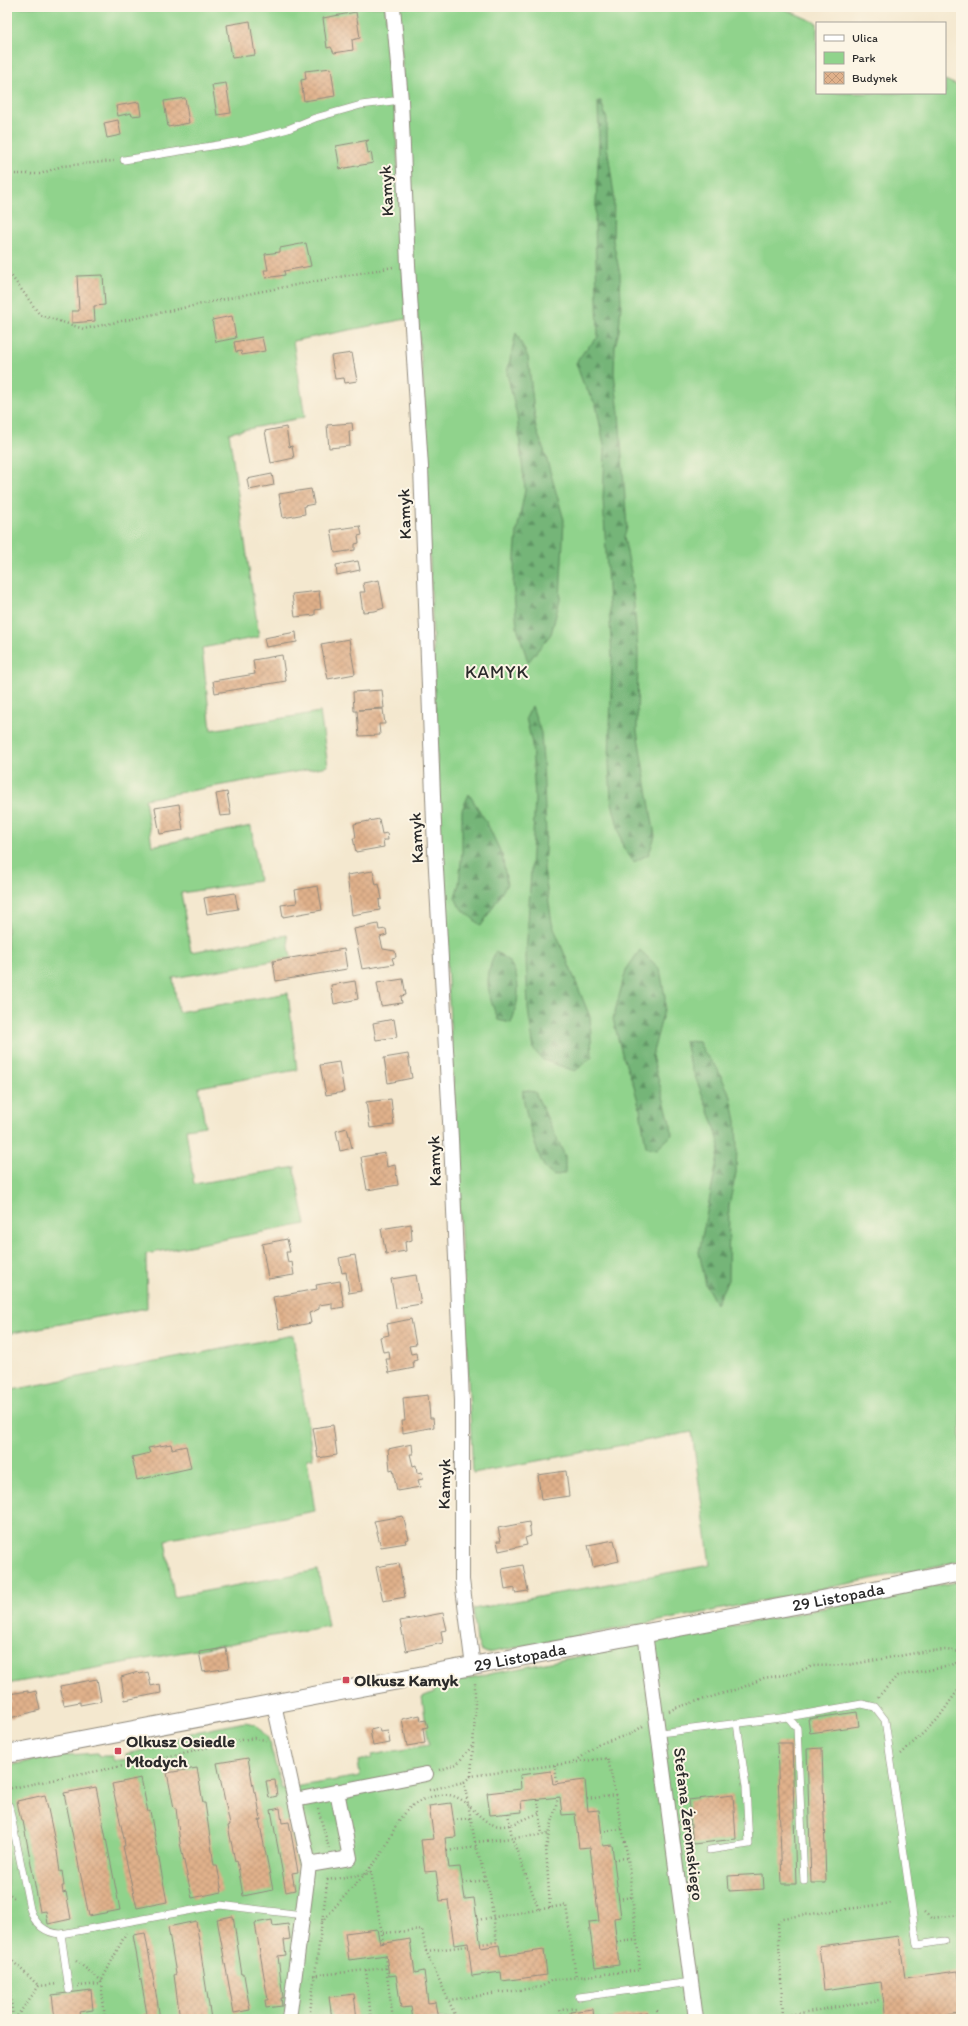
<svg xmlns="http://www.w3.org/2000/svg" width="968" height="2026" font-family="Itim,sans-serif">
<style>
.green{fill:#90d38c;stroke:#5e7f5c}
.forest{fill:url(#forest-firs);stroke:#507052}
.building{fill:url(#building-cross-hatch)}
.lines{fill:none;stroke-linecap:round;stroke-linejoin:round}
.service-casing{stroke:#908a7d;stroke-width:8}
.minor-casing{stroke:#908a7d;stroke-width:16}
.tertiary-casing{stroke:#908a7d;stroke-width:20}
.path{stroke:#908a7d;stroke-width:2.5;stroke-dasharray:1 3;stroke-linecap:butt}
.service{stroke:#fff;stroke-width:7}
.minor{stroke:#fff;stroke-width:14}
.tertiary{stroke:#fff;stroke-width:18}
.poi-dot{fill:#d1495b;stroke:#fcf5e5;stroke-width:1.5}
.labels{text-anchor:middle;stroke-width:4;stroke-linejoin:round;paint-order:stroke}
.street-label{font-size:17px;fill:#2b2b2b;stroke:#fcf5e5}
.poi-label{font-size:17px;font-weight:bold;fill:#2b2b2b;stroke:#fcf5e5;text-anchor:start}
.neighbourhood-label{font-size:18px;letter-spacing:1px;fill:#2b2b2b;stroke:#fcf5e5}
</style>
<defs>
<pattern id="forest-firs" width="22" height="20" patternUnits="userSpaceOnUse"><rect width="22" height="20" fill="#74b578"/><path d="M5 1l3.5 6h-7zM16 11l3.5 6h-7z" fill="#5f9363"/></pattern>
<pattern id="building-cross-hatch" width="8" height="8" patternUnits="userSpaceOnUse"><rect width="8" height="8" fill="#e0b18b"/><path d="M0 0l8 8M0 8l8-8" fill="none" stroke="#c09878"/></pattern>
</defs>
<rect width="100%" height="100%" fill="#fcf5e5"/>
<filter id="ink" filterUnits="userSpaceOnUse"><feTurbulence type="fractalNoise" baseFrequency=".025" numOctaves="2"/><feDisplacementMap in="SourceGraphic" scale="8" xChannelSelector="R" yChannelSelector="G"/><feConvolveMatrix kernelMatrix="1 2 1 2 8 2 1 2 1" color-interpolation-filters="sRGB"/></filter>
<filter id="wash" filterUnits="userSpaceOnUse"><feTurbulence type="fractalNoise" baseFrequency=".012" numOctaves="4" result="noise"/><feDisplacementMap in="SourceGraphic" scale="16" xChannelSelector="R" yChannelSelector="G"/><feGaussianBlur stdDeviation="0.9" result="paint"/><feColorMatrix in="noise" values="0 0 0 0 0 0 0 0 0 0 0 0 0 0 0 0 0 1.4 0 .05"/><feComposite in="paint" operator="in"/></filter>
<g filter="url(#wash)">
<rect width="100%" height="100%" fill="#f4e8cf"/>
<path class="green" d="M7,7H385L394,91L406,319L293,341L305,417L229,433L259,637L202,648L211,730L320,712L328,766L145,799L152,846L251,826L259,881L181,893L191,952L287,935L291,958L173,978L178,1012L288,993L297,1070L199,1087L205,1126L186,1129L194,1184L296,1167L294,1168L306,1224L146,1254L147,1308L7,1334Z
M399,7H780L817,23V93H945V80L961,87V1561L697,1614L487,1653L481,1650L477,1641L473,1609L710,1565L692,1432L473,1473L438,786L424,395L413,263Z
M293,1335L313,1458L307,1459L315,1511L165,1540L174,1597L318,1570L328,1626L7,1684V1391Z
M961,1581V2019H7V1766L54,1756L98,1753L99,1756H112L114,1761L127,1759L126,1754L153,1748L190,1733L245,1722L255,1724L268,1738L282,1789L360,1776L358,1761L372,1758V1755L429,1745L422,1697L434,1692V1685Z"/>
<path class="forest" d="M598,101H601L607,120V145L614,195L613,241L620,274L621,305L619,331L615,346L614,373L619,413L627,527L624,537L631,572L638,650L637,731L655,836L649,854L634,862L623,847L611,799L609,762L612,658L603,499L605,450L596,405L583,383L576,363L585,350L598,337L595,223L599,142Z
M516,333L528,357L536,429L544,450L564,520L560,600L551,634L528,662L517,627L513,583L517,531L525,490L517,416L507,373Z
M532,706L541,733L543,761L546,835L544,869L552,923L590,1017L592,1057L575,1071L543,1060L534,1050L528,1009L526,957L535,799L532,744L526,718Z
M469,794L487,823L502,855L507,884L481,926L459,906L455,897L459,884L462,851V810Z
M640,950L660,969L665,997V1006L652,1056L671,1126L672,1135L657,1149L646,1147L640,1109L633,1083L622,1054L613,1019L626,970Z
M495,952C524,964 521,999 511,1023L498,1020C487,992 484,981 495,952Z
M685,1041L699,1042L705,1054L717,1068L731,1097L736,1121L737,1147L736,1173L729,1205L728,1280L716,1304L706,1285L699,1252L720,1146L713,1122L689,1061Z
M523,1090L535,1092L565,1156V1173L554,1176C551,1174 547,1171 545,1168C538,1159 521,1100 523,1090Z"/>
<g id="blocks">
<path class="building" d="M935,7H953V9L935,10Z
M356,12L360,38L352,40L353,50L334,53L331,47L327,48L323,18Z
M250,21L255,55L232,58L227,25Z
M331,68L335,96L304,101L301,80L306,79L305,71Z
M226,83L231,113L217,115L212,85Z
M185,98L189,123L168,127L164,101Z
M139,102L141,115L132,116L131,113L118,116L116,106Z
M118,120L121,135L107,138L104,123Z
M369,140L366,142L368,153L371,152L373,163L340,169L336,146Z
M306,243L311,266L284,271L285,275L266,278L264,270H268L265,254L280,252V248Z
M103,275L105,305L94,306L95,321L72,323V311H79L77,276Z
M232,316L236,338L216,342L212,320Z
M262,337L265,351L242,355L241,351L236,352L234,342Z
M352,353L357,381L345,383L344,378L335,379L331,356Z
M352,423L353,431H349L350,446L329,448L327,425Z
M286,427L289,447L292,446L294,458L271,463L265,431Z
M272,474L274,485L249,490L247,479Z
M311,489L314,504L304,506L305,514L283,518L279,494Z
M360,526L362,535L358,536L359,543L355,544V550L335,553L331,530Z
M358,561L360,570L337,575L336,565Z
M379,580L384,608L375,611L363,612L360,592H365L363,583Z
M319,591L321,609L315,610V615L295,617L292,594Z
M296,632L297,642L266,647L264,638Z
M349,639L355,674L328,679L321,644Z
M282,655L286,681L215,693L213,681L255,674L253,660Z
M382,690L384,708L359,710L383,709L385,724H379L380,735L359,736L357,711H354L353,692Z
M227,792L231,815L220,816L216,794Z
M179,804L183,830L160,834L155,808Z
M379,819L382,834L387,833L388,840H383L384,847L356,852L353,838H356L354,824Z
M373,871L376,885L379,884L382,899L379,900L380,910L352,915L347,875Z
M318,886L322,910L283,917L281,905L297,903L295,890Z
M235,893L238,909L207,914L204,898Z
M378,924L379,930L386,929L387,935L380,937L383,949L395,951L396,957L392,958L394,964L362,969L354,929Z
M344,949L347,969L276,981L273,961Z
M403,979L406,995L401,996L402,1003L381,1006L377,983Z
M355,981L358,999L334,1004L331,985Z
M394,1019L397,1037L376,1040L373,1023Z
M408,1054L412,1078L388,1083L384,1058Z
M339,1062L344,1092L326,1095L320,1065Z
M391,1099L394,1125L370,1128L366,1102Z
M347,1128L352,1148L340,1151L336,1131Z
M385,1153L387,1167L395,1165L398,1185L367,1190L361,1157Z
M411,1224L412,1240L405,1242L406,1251L386,1254L381,1229Z
M287,1239L290,1252H286L288,1263L292,1262L294,1275L268,1279L262,1244Z
M355,1255L361,1291L349,1293L346,1272L342,1273L339,1258Z
M416,1275L421,1304L396,1308L391,1279Z
M340,1281L344,1307L332,1309V1303L319,1305V1309L309,1313L311,1323L279,1329L273,1297L317,1289L316,1285Z
M411,1319L416,1345L409,1346L411,1354L416,1353L417,1360L413,1361L414,1368L389,1373L386,1359H390L389,1351L383,1352L380,1337L389,1335L387,1324Z
M428,1395L430,1418H433L434,1427L403,1433L402,1421H405L403,1398Z
M333,1425L337,1455L318,1458L313,1428Z
M171,1444L172,1449L186,1446L191,1468L137,1480L132,1457L150,1453L148,1448Z
M412,1444L413,1454H410L413,1466L416,1465L417,1473L422,1472L423,1479L418,1480L420,1487L397,1491L393,1469L390,1470L388,1449Z
M566,1471L569,1496L541,1500L538,1475Z
M403,1516L409,1539L405,1540L406,1543L381,1547L374,1521Z
M529,1522L531,1536L525,1538L527,1545L499,1551L497,1541H501L498,1528Z
M614,1540L619,1561L593,1567L588,1545Z
M399,1563L405,1597L383,1601L376,1567Z
M523,1565L528,1591L515,1593V1588L505,1590L502,1569Z
M443,1613L447,1630L441,1631L443,1643L406,1651L400,1621Z
M226,1648L229,1668L203,1672L199,1652Z
M138,1672L140,1674L148,1672L151,1686L160,1684L161,1693L125,1700L121,1677Z
M97,1679L101,1701L80,1705V1702L64,1705L60,1686Z
M28,1691V1693L36,1691L40,1710L10,1718L7,1705V1702H11L9,1694Z
M857,1712L859,1726L810,1733L808,1719Z
M420,1715L421,1721L426,1720L428,1727L423,1728L425,1743L407,1746L402,1719Z
M379,1728L380,1732L388,1731L390,1743L373,1746L370,1730Z
M777,1743H792L796,1884H782Z
M822,1748L826,1883H811L807,1749Z
M248,1758L254,1792H256L261,1820H259L273,1890L243,1896L237,1860L235,1861L228,1826L230,1825L217,1763Z
M197,1768L203,1803H205L214,1865H217L222,1892L192,1898L180,1843L176,1808H174L167,1773Z
M551,1771L553,1784L585,1780L588,1811L599,1810L603,1846L612,1845L621,1917L614,1918L619,1965L595,1968L589,1922L599,1921L590,1847L579,1848L575,1814L562,1815L560,1797L521,1801L522,1812L490,1815L487,1793L521,1789L520,1775Z
M141,1778L148,1812L150,1811L167,1902L137,1908L129,1873L123,1846H125L124,1839L112,1784Z
M275,1780L277,1796L269,1798L266,1781Z
M96,1787L120,1910L89,1916L64,1793Z
M45,1795L57,1851L60,1872L62,1871L63,1878L64,1886H62L63,1893L66,1892L71,1919L48,1924L46,1911L40,1912L23,1821H21L17,1801Z
M733,1795L736,1839L693,1844L688,1800Z
M451,1803L456,1837L445,1838L449,1868L460,1867L465,1899L474,1898L481,1948L499,1945L501,1956L544,1950L547,1975L502,1981L501,1972L472,1976L468,1943L454,1945L448,1900L440,1901L436,1871L425,1872L421,1840L434,1839L429,1806Z
M280,1808L282,1823L289,1822L298,1872L292,1873L295,1890L286,1892L271,1810Z
M763,1874L764,1889L729,1891L728,1876Z
M233,1916L242,1975H244L250,2010L234,2013L217,1919Z
M272,1920L273,1926L288,1924L290,1939L284,1940L286,1955L278,1956L283,1998H281L282,2006L266,2008L265,2000H268L255,1923Z
M196,1921L211,2019H180L174,1975L176,1974L168,1927Z
M377,1929L380,1944L410,1939L415,1973L424,1971L428,2003L436,2002L439,2019H413L411,2007L401,2008L396,1975L389,1976L386,1955L349,1960L345,1933Z
M145,1933L157,1999L160,2019H144L143,2014H147L133,1935Z
M899,1936L905,1978L958,1971L961,1991V2014L922,2019H886L881,1982L824,1990L819,1946Z
M91,1990L93,2010L80,2012L81,2019H55L52,1995Z
M354,1994L357,2019H332L329,1997Z
M593,2009L594,2019H571L570,2012Z
M648,2012L649,2019H614L613,2017Z"/>
</g>
</g>
<g filter="url(#ink)">
<use href="#blocks" fill-opacity="0" stroke="#908a7d" stroke-width="1"/>
<g class="lines">
<defs>
<path id="service" d="M124,160L243,141L288,129L315,118L361,105L401,100
M788,1717L797,1728L804,1881
M660,1733L788,1717L862,1704L875,1707L885,1720L917,1945L944,1941
M9,1806L30,1909C35,1925 45,1933 61,1934L220,1905L303,1915
M709,1850L749,1844L746,1787L737,1723
M61,1934L69,1990
M579,1997L691,1982"/>
<path id="minor" d="M393,7L401,100L408,265L421,467L435,851L451,1139L462,1401V1580L473,1667
M645,1633L696,2019
M274,1704L309,1865L289,2019
M295,1800L426,1774
M309,1865L350,1858L337,1791"/>
<g id="tertiary">
<path id="s1" d="M7,1754L874,1590L961,1572"/>
</g>
</defs>
<use href="#service" class="service-casing"/>
<use href="#minor" class="minor-casing"/>
<use href="#tertiary" class="tertiary-casing"/>
<path class="path" d="M7,174H40L62,166L114,161
M7,270L40,315L84,329L258,292L393,267
M878,1697L897,1676L945,1667L961,1661
M669,1711L678,1707L741,1688L764,1678L790,1674L813,1666L848,1665L927,1651L946,1650L961,1652
M138,1748L153,1744
M901,1754L937,1720L961,1686
M579,1759L598,1744L631,1734L643,1726
M555,1765L557,1784
M440,1770L457,1764L473,1745
M471,1776L475,1716V1681
M464,1782L475,1842L490,1895L497,1942L480,1944
M7,1789L148,1761L235,1741L254,1738L266,1740
M429,1790L464,1782L471,1776L608,1758L628,1858L640,1970L552,1980L541,1987L449,2000
M538,1799L542,1835
M587,1799L616,1795
M318,1809L329,1848
M508,1813L512,1838L539,1910
M453,1820L471,1818
M601,1831L622,1829
M475,1842L549,1834
M447,1851L477,1847
M614,1859L628,1858
M370,1867L382,1933L422,1930L426,1951L457,2019
M327,1880L371,1873
M463,1883L486,1880
M7,1892L16,1899
M618,1899L632,1897
M550,1908L546,1848L558,1797
M924,1912L931,1918L960,1915L961,1926
M477,1920L566,1905L576,1977
M322,1922C339,1901 359,1882 376,1861C397,1835 394,1805 435,1796C442,1794 451,1794 458,1798C467,1802 474,1811 481,1817C502,1836 518,1820 540,1813
M382,1934L383,1943
M617,1942L637,1940
M426,1951L468,1946
M7,1956L39,1986
M76,1961L102,1981
M7,1964L11,2000H7
M386,1968L393,2019
M366,1970L371,2019
M309,1976L386,1968L385,1955
M78,1986L101,1984
M11,2000L13,2019
M657,2010L659,2019
M783,2016L778,1924L782,1918L892,1903
M15,2019L39,1986L58,1984
M105,2019L101,1982L126,1933
M309,2019L328,1877
M562,2019L560,2010L576,2008
M780,2019L783,2016L879,2000"/>
<use href="#service" class="service"/>
<use href="#minor" class="minor"/>
<use href="#tertiary" class="tertiary"/>
</g>
</g>
<g class="poi-dot">
<rect x="342" y="1676" width="8" height="8" rx="2"/>
<rect x="114" y="1747" width="8" height="8" rx="2"/>
</g>
<g class="labels">
<g class="street-label">
<text transform="translate(386 191) rotate(-93)" y="6">Kamyk</text>
<text transform="translate(404 514) rotate(-92)" y="6">Kamyk</text>
<text transform="translate(416 838) rotate(-93)" y="6">Kamyk</text>
<text transform="translate(434 1161) rotate(-92)" y="6">Kamyk</text>
<text transform="translate(444 1484) rotate(-89)" y="6">Kamyk</text>
<text dy="6" stroke="none"><textPath href="#s1" startOffset="846">29 Listopada</textPath></text>
<text dy="6" stroke="none"><textPath href="#s1" startOffset="522">29 Listopada</textPath></text>
<text transform="translate(689 1824) rotate(83)" y="6">Stefana Żeromskiego</text>
</g>
<g class="poi-label">
<text x="354" y="1686">Olkusz Kamyk</text>
<text x="126" y="1747">Olkusz Osiedle<tspan x="126" dy="20">Młodych</tspan></text>
</g>
<g class="neighbourhood-label">
<text x="497" y="678">KAMYK</text>
</g>
</g>
<rect width="968" height="2026" fill="none" stroke="#fcf5e5" stroke-width="24"/>
<rect x="816" y="22" width="130" height="72" fill="#fcf5e5" stroke="#a8a49b"/>
<rect x="824" y="35" width="20" height="6" fill="#ffffff" stroke="#a8a49b"/>
<text x="852" y="42" font-size="12" fill="#2b2b2b">Ulica</text>
<rect x="824" y="52" width="20" height="12" fill="#90d38c" stroke="#a8a49b"/>
<text x="852" y="62" font-size="12" fill="#2b2b2b">Park</text>
<rect x="824" y="72" width="20" height="12" fill="url(#building-cross-hatch)" stroke="#a8a49b"/>
<text x="852" y="82" font-size="12" fill="#2b2b2b">Budynek</text>
</svg>
